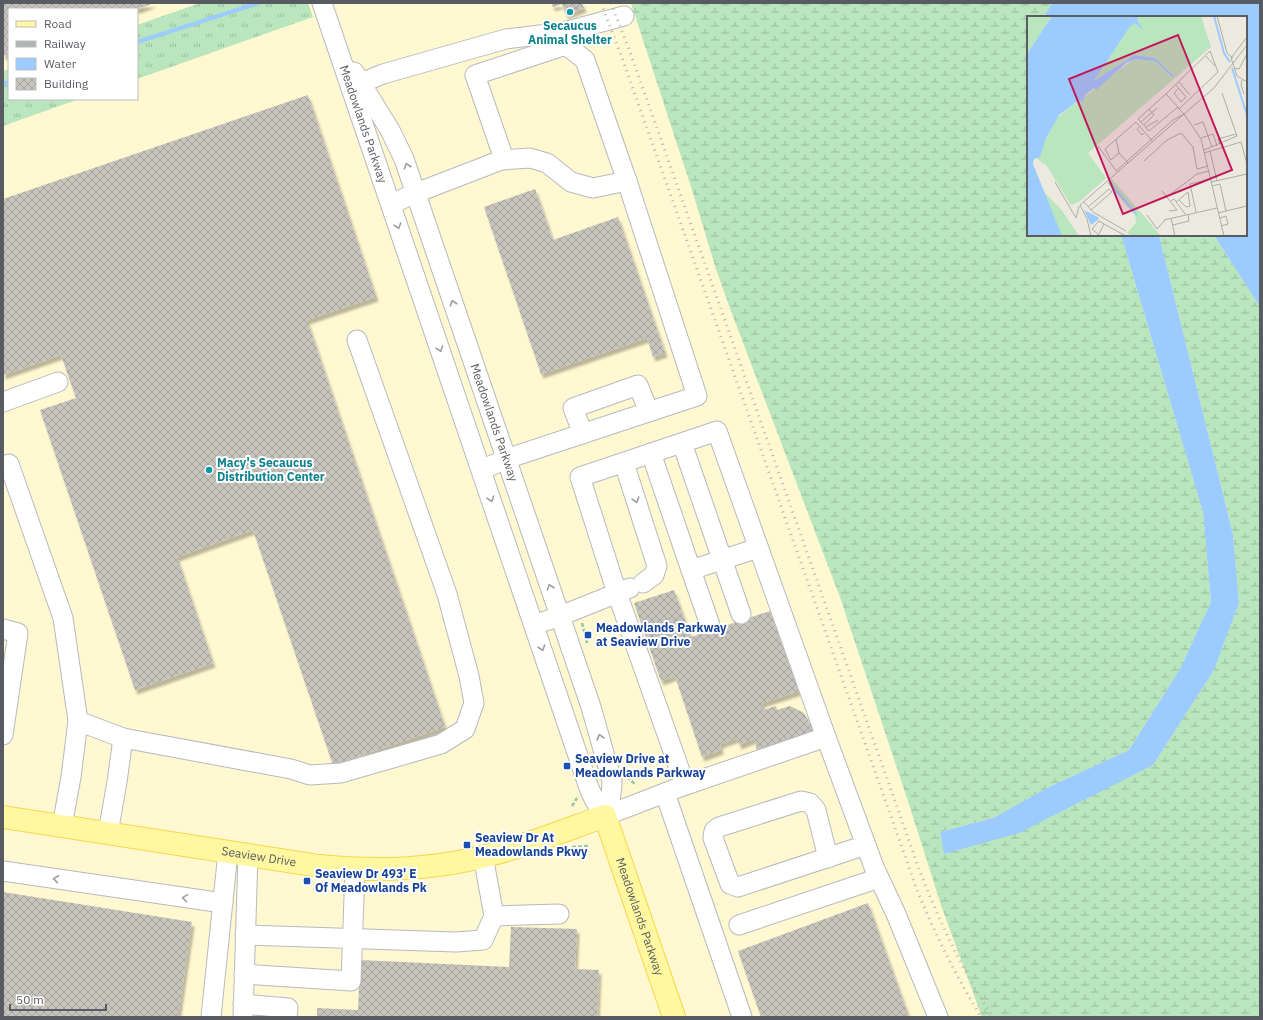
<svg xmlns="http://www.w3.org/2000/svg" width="1263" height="1020" font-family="'IBM Plex Sans',sans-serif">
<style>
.commercial{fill:#fff8d1;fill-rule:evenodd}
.grass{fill:url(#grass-tufts)}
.wetland{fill:url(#wetland-marsh)}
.water{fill:#9cccff}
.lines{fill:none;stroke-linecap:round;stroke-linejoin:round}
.stream{stroke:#9cccff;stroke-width:4}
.building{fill:url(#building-cross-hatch);filter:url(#shadow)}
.minor-casing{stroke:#b7b9bf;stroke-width:21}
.major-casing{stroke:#f7d64d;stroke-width:24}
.path{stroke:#92c6a6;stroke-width:2.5;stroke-dasharray:4 2;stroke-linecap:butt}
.minor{stroke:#fff;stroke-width:19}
.major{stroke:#fff8a1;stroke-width:22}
.rail{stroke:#b3b4b4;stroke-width:3;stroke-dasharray:1 5;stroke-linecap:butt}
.oneway{stroke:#9b9da0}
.culture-dot{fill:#0f9aa8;stroke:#fff;stroke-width:1.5}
.transit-dot{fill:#1a4fb4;stroke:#fff;stroke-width:1.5}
.labels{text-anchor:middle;stroke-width:4;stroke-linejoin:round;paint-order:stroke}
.culture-label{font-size:12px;font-weight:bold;fill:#0d838f;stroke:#fff}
.street-label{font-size:12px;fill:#585b61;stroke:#fff}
.transit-label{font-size:12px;font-weight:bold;fill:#164399;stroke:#fff;text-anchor:start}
.inset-river{fill:none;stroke:#9cccff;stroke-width:2}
.inset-road{fill:none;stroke:#adada9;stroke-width:1}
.view{fill:#c2185b;fill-opacity:0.15;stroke:#c2185b;stroke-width:2}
.inset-edge{fill:none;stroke:#585b61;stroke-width:2}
</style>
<defs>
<pattern id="grass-tufts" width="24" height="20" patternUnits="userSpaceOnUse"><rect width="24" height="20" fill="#b9e6bd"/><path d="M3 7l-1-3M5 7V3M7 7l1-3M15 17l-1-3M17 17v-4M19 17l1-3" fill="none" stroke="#99bd9d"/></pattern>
<pattern id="wetland-marsh" width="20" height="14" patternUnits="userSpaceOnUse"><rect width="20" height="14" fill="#b9e6bd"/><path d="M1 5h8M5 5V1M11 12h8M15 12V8" fill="none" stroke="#99bd9d"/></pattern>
<pattern id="building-cross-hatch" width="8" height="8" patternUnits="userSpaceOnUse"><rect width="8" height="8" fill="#c7c4bc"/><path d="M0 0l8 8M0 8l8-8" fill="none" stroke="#a4a29c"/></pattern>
<filter id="shadow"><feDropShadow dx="2.5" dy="4.5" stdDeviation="1" flood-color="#0004"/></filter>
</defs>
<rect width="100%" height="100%" fill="#eceadf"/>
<path class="commercial" d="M3,3H631L693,193L716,269L731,311L840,597L909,804L941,905L982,1017H3ZM9,9H137V99H9Z"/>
<path class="grass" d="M200,3H308L313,17L137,79V25Z
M9,69V99H79L3,126V71Z"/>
<path class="wetland" d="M631,3H1052L1044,17H1028V235H1121L1203,512L1211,602L1180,669L1129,750L1049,787L993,818L940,832L944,854L1153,765L1214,670L1239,603L1233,535L1159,235H1214L1260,307V1017H982L941,905L909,804L840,597L731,311L716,269L693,193Z"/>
<path class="water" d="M1052,3H1260V307L1214,235H1246V17H1044Z
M1121,235H1159L1233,535L1239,603L1214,670L1153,765L1019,833L944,854L940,832L993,818L1049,787L1129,750L1180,669L1211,602L1203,512Z"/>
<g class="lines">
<path class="stream" d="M137,42L259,3
M3,84L9,82"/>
</g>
<path class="building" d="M3,3H154L138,9H9V54L3,56Z
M551,3H582L584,8L566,15L562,4L553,7Z
M308,95L376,297L307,320L445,727L333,765L253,530L177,557L213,663L135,690L40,410L76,398L61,355L3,375V199Z
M535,189L553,240L618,217L665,353L653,357L647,338L541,374L484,207Z
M674,590L691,637L770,611L799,691L762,703L764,710L776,706L777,710L790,706L804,713L814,731L768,750L767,746L757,750L754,739L739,745L737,738L720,744L721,750L702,757L675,676L661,681L634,603Z
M3,892L192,922L178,1017H3Z
M868,903L909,1017H761L738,951Z
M511,927L577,929L575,969L599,970L597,1017H317V1008L358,1010L360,960L509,967Z"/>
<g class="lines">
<defs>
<g id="minor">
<path id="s1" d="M322,3L589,788L595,801L605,816"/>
<path id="s2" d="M354,72L390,130L404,159L591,707L612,781C612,794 610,804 605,816"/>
<path d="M361,83L383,74L506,39L564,32L624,16"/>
<path d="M502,160L530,158L547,163L571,182L593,188L627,181"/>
<path d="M391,204L416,193L504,159L475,75L566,45L585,60L627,181L697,396L506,459L481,470"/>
<path d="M3,402L58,382"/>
<path d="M583,434L573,408L638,385L649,412"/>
<path d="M682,443L741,614"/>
<path d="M651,453L691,570L758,548"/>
<path d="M624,463L657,566L654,575L643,583"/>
<path d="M9,464L63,618L78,721L71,777L62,826"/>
<path d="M691,570L710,625"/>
<path d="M534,625L560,616L630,588"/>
<path d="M3,629L18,633L3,735"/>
<path d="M78,721L123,738"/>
<path d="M685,785L617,593L580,477L717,431L826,737"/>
<path d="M665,793L742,1017"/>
<path d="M605,816L680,787L826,737L874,867L896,914L938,1017"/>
<path d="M108,833L117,782L123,738L291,769L310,775L341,773L441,744L465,729L474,703L469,676L447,594L357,340"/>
<path d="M828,858L816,810L810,803L801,801L719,827L714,831L713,838L730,884L738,887L866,845"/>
<path d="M3,871L223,903"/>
<path d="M494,916L559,914"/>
<path d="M739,925L879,878"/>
<path d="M245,935L456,942L483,940L494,916L483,856"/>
<path d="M244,974L351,981L355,869"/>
<path d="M243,1004L288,1008L287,1017"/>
<path d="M211,1017L228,852"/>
<path d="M243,1017L248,855"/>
</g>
<g id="major">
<path id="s3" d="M3,817L319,866C377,872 436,870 493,854C531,844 568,829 605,816L674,1017"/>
</g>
</defs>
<use href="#minor" class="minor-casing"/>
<use href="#major" class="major-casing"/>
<path class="path" d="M582,623L587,643
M627,777L636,785
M572,806L577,798
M572,847L588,846"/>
<use href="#minor" class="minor"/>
<use href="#major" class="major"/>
<path class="rail" d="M601,3L621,55L917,890C935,934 956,976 981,1017
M611,3L630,52L919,869C939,921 962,970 993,1017"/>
</g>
<defs><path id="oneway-chevron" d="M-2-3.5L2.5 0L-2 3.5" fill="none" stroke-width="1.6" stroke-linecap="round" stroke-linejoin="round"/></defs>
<g class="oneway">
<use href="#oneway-chevron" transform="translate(407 166) rotate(-109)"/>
<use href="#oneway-chevron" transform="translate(398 226) rotate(71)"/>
<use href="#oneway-chevron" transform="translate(453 303) rotate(-109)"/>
<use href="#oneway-chevron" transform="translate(440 349) rotate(71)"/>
<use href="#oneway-chevron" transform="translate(491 499) rotate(71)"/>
<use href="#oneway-chevron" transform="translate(636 500) rotate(72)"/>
<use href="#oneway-chevron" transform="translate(550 587) rotate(-109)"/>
<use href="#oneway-chevron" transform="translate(542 648) rotate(71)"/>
<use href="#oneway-chevron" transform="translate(600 737) rotate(-106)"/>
<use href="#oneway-chevron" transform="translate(56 879) rotate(-172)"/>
<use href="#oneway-chevron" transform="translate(185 898) rotate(-172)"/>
</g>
<g class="culture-dot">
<circle cx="570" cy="12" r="4"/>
<circle cx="209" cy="470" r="4"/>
</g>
<g class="transit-dot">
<rect x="584" y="631" width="8" height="8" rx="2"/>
<rect x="563" y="762" width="8" height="8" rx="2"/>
<rect x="463" y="841" width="8" height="8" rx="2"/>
<rect x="303" y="877" width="8" height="8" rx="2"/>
</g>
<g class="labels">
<g class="culture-label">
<text x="570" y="30">Secaucus<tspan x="570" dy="14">Animal Shelter</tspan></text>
<text x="217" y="467" text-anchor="start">Macy's Secaucus<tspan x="217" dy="14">Distribution Center</tspan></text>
</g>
<g class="street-label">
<text dy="4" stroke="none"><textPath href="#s1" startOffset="128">Meadowlands Parkway</textPath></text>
<text dy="4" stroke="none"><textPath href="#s2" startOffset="379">Meadowlands Parkway</textPath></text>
<text dy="4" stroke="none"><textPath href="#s3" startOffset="259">Seaview Drive</textPath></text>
<text dy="4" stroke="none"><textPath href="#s3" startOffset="720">Meadowlands Parkway</textPath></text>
</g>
<g class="transit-label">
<text x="596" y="632">Meadowlands Parkway<tspan x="596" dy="14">at Seaview Drive</tspan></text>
<text x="575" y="763">Seaview Drive at<tspan x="575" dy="14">Meadowlands Parkway</tspan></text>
<text x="475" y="842">Seaview Dr At<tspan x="475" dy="14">Meadowlands Pkwy</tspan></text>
<text x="315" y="878">Seaview Dr 493' E<tspan x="315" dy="14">Of Meadowlands Pk</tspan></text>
</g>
</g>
<g transform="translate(1027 16)">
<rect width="220" height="220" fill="#eceadf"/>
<path d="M85,163L134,220H105L100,217L109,207L108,199L80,167ZM13,172L34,193L52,220H35Z" fill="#b9e6bd"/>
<path d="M0,0H25L0,38ZM112,0H174L184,31L61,137L79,162L52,186L44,189L19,149L10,143L28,103L108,42L128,45L144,61L147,60L128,42L107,39L67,65L102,12L107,7L116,13L110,4Z" fill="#b9e6bd"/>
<path d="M25,0H112L110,4L117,14L107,7L102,12L67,65L107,39L128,42L147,60L145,61L128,45L108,43L99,47L69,74L67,72L58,79L56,85H51L32,99L19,122L13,141L7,143L6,148L35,220H0V38ZM57,194L71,201L72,203L64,209Z" fill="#9cccff"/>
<path class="inset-river" d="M187,0L197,37L203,46M205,52L220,99M82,166L110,199"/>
<path class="inset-road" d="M190,0L200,37L206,42M220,21L204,42L210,60L220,66M179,40L188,50M207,52L212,53L220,38M215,64L214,69L217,78M152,66L163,79M149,69L159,81L154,86L147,77L152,72M139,78L111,103L122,115L151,91M152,93L191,56L183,35L139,78L151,91L152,93L157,98M114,106L130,92M117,109L127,99L122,93M167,109L176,106L185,131M112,111L110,113L115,119L117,117M119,111L131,104M174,122L186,118L190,130M89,123L92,137M193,128L191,123L209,118M71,130L90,156M177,134L210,120L195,77M183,135L190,165M177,137L214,126L220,148M117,145L140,124L154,117L166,131L170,153L181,150M101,147L92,137L84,144L78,133L109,106L126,126M90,154L146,104L157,98M28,166L49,202L52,190M184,166L220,158M185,170L193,168L199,195L191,197M135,175L150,194L142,195M145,177L170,158L182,155M144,185L147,183L159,199M57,186L66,196L99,215M149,186L161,176L163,190L159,191L152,184M61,191L82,173L85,176L64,194M199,195L220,190M169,196L163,168L184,163M120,199L130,213L138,204M144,202L148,220M193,202L199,200L201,208L194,210M137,204L190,192M146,209L162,205L161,198M72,219L65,213L72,205L77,208M64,220L60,203L53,189L157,98M71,220L77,208L99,220M197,220L174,123L157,98L187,72L220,29"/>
<path class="view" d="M151,19L205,154L96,198L42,63Z"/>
<rect width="220" height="220" class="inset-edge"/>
</g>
<rect width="1263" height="1020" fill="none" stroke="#585b61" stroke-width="8"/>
<rect x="8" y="8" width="130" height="92" fill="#ffffff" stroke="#bcbdc0"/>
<rect x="16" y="21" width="20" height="6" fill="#fff8a1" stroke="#bcbdc0"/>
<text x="44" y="28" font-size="12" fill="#585b61">Road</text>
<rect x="16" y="41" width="20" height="6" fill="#b3b4b4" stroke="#bcbdc0"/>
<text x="44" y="48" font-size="12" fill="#585b61">Railway</text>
<rect x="16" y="58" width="20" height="12" fill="#9cccff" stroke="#bcbdc0"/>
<text x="44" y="68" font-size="12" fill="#585b61">Water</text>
<rect x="16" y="78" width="20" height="12" fill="url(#building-cross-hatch)" stroke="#bcbdc0"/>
<text x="44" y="88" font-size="12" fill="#585b61">Building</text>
<path d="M10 1004v6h96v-6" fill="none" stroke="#585b61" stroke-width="2"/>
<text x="16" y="1004" font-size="12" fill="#585b61" stroke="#ffffff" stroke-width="3" paint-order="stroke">50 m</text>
</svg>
